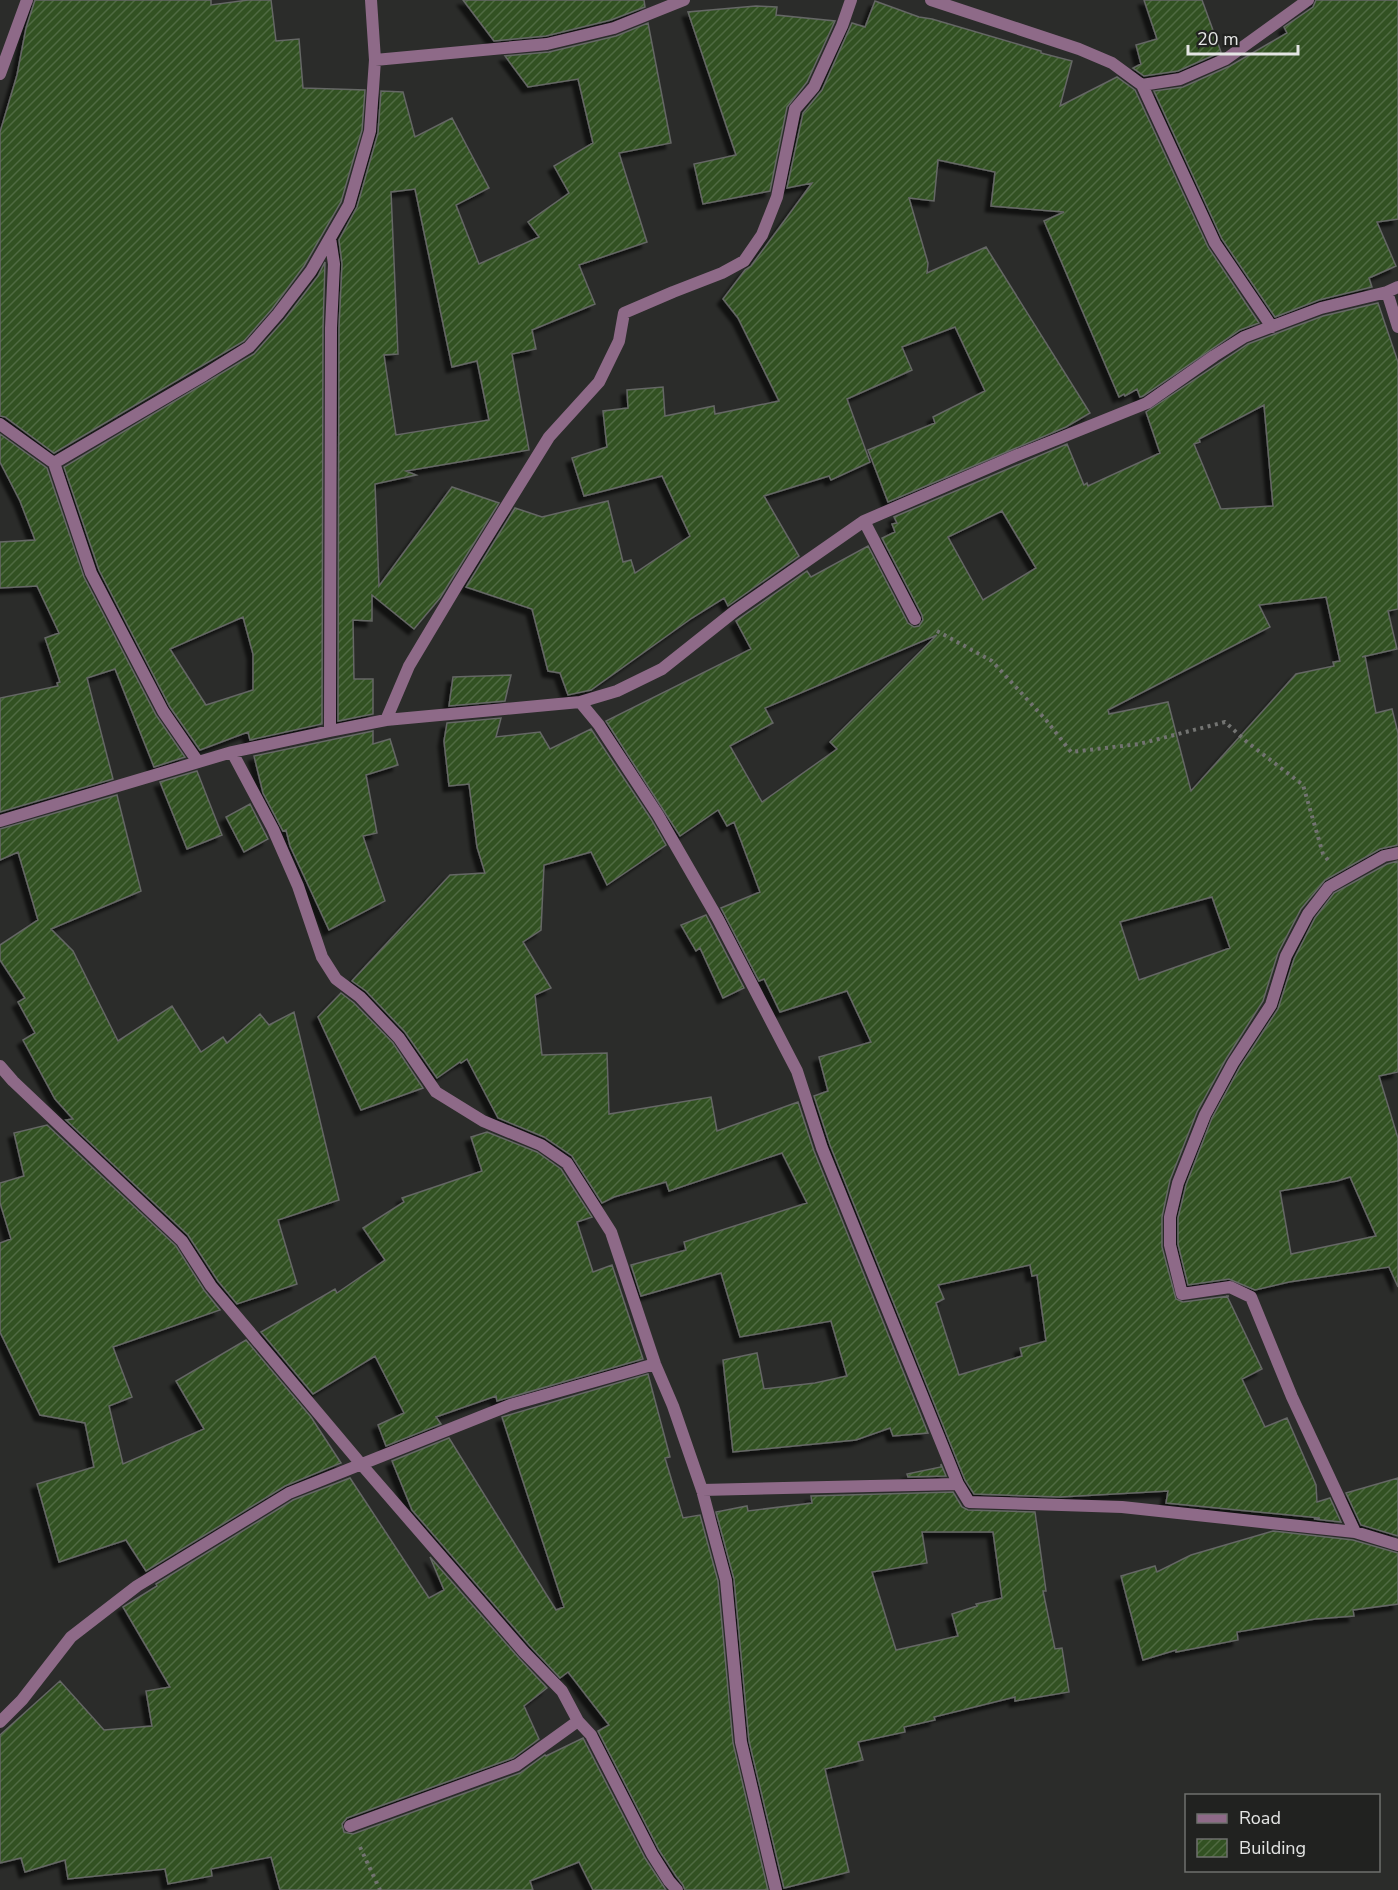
<svg xmlns="http://www.w3.org/2000/svg" width="1398" height="1890" font-family="'Nunito Sans',sans-serif">
<style>
.building{fill:url(#building-hatch);stroke:#656765;stroke-width:1.5;fill-rule:evenodd;filter:url(#shadow)}
.lines{fill:none;stroke-linecap:round;stroke-linejoin:round}
.path{stroke:#737472;stroke-width:4;stroke-dasharray:3 4.5;stroke-linecap:butt}
.minor{stroke:#8e6a88;stroke-width:12}
</style>
<defs>
<pattern id="building-hatch" width="6" height="6" patternUnits="userSpaceOnUse" patternTransform="scale(1.5)"><rect width="6" height="6" fill="#325122"/><path d="M-1 1l2-2M0 6l6-6M5 7l2-2" fill="none" stroke="#506a42"/></pattern>
<filter id="shadow"><feDropShadow dx="-5.5" dy="5.5" stdDeviation="1.5" flood-color="#0009"/></filter>
</defs>
<rect width="100%" height="100%" fill="#2b2c2a"/>
<path class="building" d="M35,0H211V5L248,0H271L276,41L299,39L303,88L365,90L362,130L341,202L304,266L272,309L244,341L54,453L5,417L0,416V132L17,75L26,28Z
M463,0H644L645,7L611,20L546,36L494,41Z
M1144,0H1202L1221,52L1178,71L1144,76L1133,68L1141,64L1136,45L1157,39Z
M1316,0H1398V219L1377,222L1396,266L1369,278L1372,287L1319,300L1275,317L1222,239L1154,91L1183,87L1230,66L1287,33L1284,27L1313,7Z
M875,1L919,17L932,19L1041,51V53L1072,61L1060,106L1117,77L1135,90L1208,247L1259,323L1240,330L1143,396L1140,397L1137,389L1125,396L1124,394L1119,397L1044,221L1064,212L991,206L995,172L938,160L934,201L909,198L928,263L927,273L986,247L1090,413L1066,427L888,502L868,450L935,423L933,417L985,391L955,327L902,347L912,370L847,399L870,462L831,480L829,476L764,496L799,556L728,606L724,598L692,618L591,690L568,695L560,673L548,671L532,609L466,587L515,508L542,517L608,501L623,562L631,560L635,573L690,536L662,476L584,496L572,458L607,447L603,411L628,408L627,390L663,387L665,416L714,406L715,414L779,401L738,318L723,299L745,270L751,266L812,183L787,188L803,113L822,90L852,23L865,27Z
M756,6L777,7L776,15L835,21L807,82L787,107L770,191L703,204L694,164L736,155L688,12Z
M648,23L671,143L619,153L647,242L579,265L595,304L532,330L536,349L512,354L529,450L406,471L416,475L375,484L379,586L452,487L499,503L440,598L414,629L372,595V621L353,620L354,679H373V714L338,721L339,328L342,264L339,240L357,207L378,133L381,91L403,92L415,137L452,118L489,188L456,205L479,264L539,237L528,222L569,193L554,166L593,143L578,79L528,87L505,56L549,52L616,36ZM415,189L452,367L477,361L489,420L396,435L384,355L398,354L391,192Z
M325,262L323,328L322,724L250,740L248,732L200,750L170,707L99,570L64,467L254,354L285,319L318,276ZM243,617L253,654V690L206,705L170,649Z
M1378,303L1398,362V609L1388,611L1397,649L1362,657L1365,656L1376,713L1392,709L1398,733V845L1380,849L1325,880L1301,909L1278,953L1263,1001L1226,1059L1197,1112L1170,1180L1162,1217V1247L1176,1299L1183,1302L1229,1296H1227L1262,1369L1242,1379L1265,1427L1287,1418L1316,1485L1317,1502L1330,1498L1341,1522L1314,1519L1320,1518L1166,1503L1168,1491L1060,1497L974,1494L965,1480L830,1145L814,1096L828,1091L819,1057L871,1042L847,991L780,1012L764,979L759,981L721,908L760,892L734,822L727,826L718,810L680,836L606,721L751,649L736,621L807,571L811,577L868,546L908,623L914,627L919,626L923,620L922,615L882,538L895,532L892,524L897,523L894,517L1067,444L1084,485L1087,483L1088,486L1160,453L1146,412L1248,344L1323,316ZM1264,405L1273,506L1221,509L1194,444L1200,442L1199,439ZM1002,511L1036,568L983,600L948,537ZM1326,597L1340,661L1333,662L1334,666L1296,674L1191,791L1168,702L1109,714L1108,710L1270,627L1259,605ZM937,635L830,742L837,749L762,802L730,746L773,723L765,708ZM1212,897L1230,948L1139,980L1120,922ZM1030,1265L1032,1276L1037,1275L1046,1341L1020,1348L1022,1356L959,1375L936,1303L944,1299L938,1285Z
M0,434L47,468L84,577L156,715L185,757L154,767L115,669L87,678L113,779L0,812V698L58,686L57,683L60,682L45,638L59,633L37,586L0,588V542L35,540L20,501L0,462Z
M511,675L505,701L449,706L453,677Z
M501,718L496,737L540,732L550,749L591,729L651,819L666,845L607,885L591,852L544,865L541,930L523,942L551,988L535,995L542,1055L607,1053L609,1114L711,1097L717,1131L798,1102L814,1151L928,1433L893,1436L890,1428L856,1440L733,1452L723,1360L757,1353L764,1389L815,1383L847,1376L831,1321L740,1337L721,1273L641,1296L631,1265L686,1250L684,1242L807,1203L782,1153L669,1191L666,1182L614,1197L602,1203L572,1156L544,1137L498,1118L467,1059L461,1063L460,1062L437,1078L405,1032L366,991L352,981L450,875L485,873L477,847L469,784L449,786L444,741L447,723Z
M373,731V744L390,739L398,765L366,775L377,833L363,836L385,901L329,930L290,846L286,830L283,831L263,793L254,756Z
M197,771L222,835L187,849L160,782Z
M117,795L141,891L51,929L73,951L118,1041L172,1006L201,1052L223,1037L227,1043L260,1014L269,1025L294,1012L339,1200L278,1220L297,1284L237,1304L218,1281L188,1235L66,1120L73,1119L55,1099L23,1040L35,1033L18,1002L25,998L0,960V945L38,920L18,852L0,860V829Z
M250,804L268,839L244,852L226,817Z
M1398,861V1072L1379,1076L1398,1138V1287L1389,1267L1289,1282L1255,1290L1229,1279L1188,1285L1178,1244V1218L1186,1185L1212,1118L1240,1067L1278,1009L1294,959L1315,918L1334,893L1387,864ZM1350,1177L1376,1236L1291,1254L1280,1191L1337,1181Z
M706,915L744,988L723,998L700,948L696,951L681,925Z
M341,993L354,1003L393,1043L423,1088L361,1110L318,1017Z
M47,1125L176,1246L204,1290L220,1310L113,1347L132,1397L109,1406L123,1464L204,1429L176,1381L246,1340L311,1417L341,1463L285,1486L146,1571L126,1540L59,1562L37,1484L94,1467L85,1423L40,1415L0,1332V1243L11,1239L0,1203V1183L24,1176L14,1133Z
M487,1132L537,1152L561,1169L592,1217L577,1222L593,1272L612,1265L643,1359L497,1401L496,1396L436,1417L441,1424L386,1446L378,1425L404,1413L375,1356L313,1394L261,1332L335,1289L337,1293L385,1260L363,1228L404,1202L402,1198L482,1171L471,1137Z
M648,1374L670,1457L665,1458L683,1518L700,1515L718,1581L733,1743L768,1890H685L683,1885L676,1876L659,1850L598,1731L609,1725L568,1672L560,1678L530,1646L412,1510L392,1461L449,1438L556,1610L564,1607L502,1417Z
M941,1464L946,1476L908,1477L907,1474L941,1467Z
M350,1478L429,1598L444,1590L430,1557L518,1657L547,1688L524,1706L539,1739L513,1758L347,1818L342,1824L344,1832L353,1834L520,1773L545,1755L546,1756L583,1738L645,1858L666,1890H593L579,1862L530,1881L533,1890H280L271,1857L211,1869L212,1876L168,1884L165,1869L68,1879L65,1860L25,1872L21,1858L0,1863V1735L60,1681L104,1730L152,1726L146,1691L170,1687L123,1607L157,1586L156,1584L293,1500Z
M1398,1478V1536L1361,1525L1346,1493Z
M953,1492L962,1507L968,1510L1035,1512L1046,1591H1043L1055,1649L1062,1648L1069,1692L1015,1701V1697L934,1717L935,1720L904,1727L905,1732L858,1742L863,1760L825,1769L849,1872L784,1888L749,1741L734,1579L716,1512L747,1506L748,1511L812,1503L811,1496ZM922,1532H993L1002,1598L976,1604L977,1606L952,1614L958,1636L896,1650L872,1572L927,1563Z
M1273,1531L1353,1540L1398,1553V1604L1353,1610L1354,1616L1315,1619L1237,1632L1238,1640L1176,1652V1650L1143,1660L1121,1576L1155,1566L1157,1572L1191,1555Z"/>
<g class="lines">
<path class="path" d="M937,631L992,661L1046,720L1071,752L1139,744L1225,722L1247,742L1303,785L1323,854L1328,860
M360,1847L380,1890"/>
<path class="minor" d="M931,0L1079,49L1112,63L1142,85L1215,243L1272,327
M375,60L547,44L614,28L684,0
M0,74L27,0
M1142,85L1180,79L1226,59L1308,0
M330,238L334,264L331,328L330,731
M1398,287L1387,292L1398,327
M0,424L54,463L91,573L163,711L198,762
M54,463L204,375L249,347L278,314L311,271L349,205L370,131L375,60L371,0
M864,521L915,619
M580,702L599,725L658,815L718,919L797,1071L822,1148L958,1484
M386,720L409,666L458,584L549,437L599,382L619,341L624,313L673,292L722,273L744,261L762,235L777,197L795,109L814,87L842,26L851,0
M232,752L273,829L298,886L322,957L336,979L360,997L399,1038L436,1092L483,1121L541,1145L567,1163L611,1232L655,1364L673,1406L702,1490L726,1580L741,1742L776,1890
M0,821L232,752L330,731L386,720L580,702L617,691L662,669L735,611L864,521L1015,456L1147,403L1214,356L1244,337L1321,308L1387,292
M0,1066L13,1081L182,1241L211,1286L361,1464L524,1652L562,1691L578,1721L591,1735L652,1854L669,1881L677,1890
M702,1490L958,1484L969,1502L1122,1507L1355,1532L1398,1545
M1355,1532L1292,1397L1251,1297L1230,1287L1182,1294L1170,1245V1217L1178,1183L1205,1115L1233,1063L1271,1005L1286,956L1308,914L1329,887L1384,856L1398,853
M0,1722L22,1700L71,1637L137,1586L289,1493L510,1405L655,1364
M350,1826L517,1765L578,1721"/>
</g>
<rect x="1185" y="1794" width="195" height="78" fill="#212220" stroke="#6f706e" stroke-width="1.5"/>
<rect x="1197" y="1814" width="30" height="9" fill="#8e6a88" stroke="#6f706e" stroke-width="1.5"/>
<text x="1239" y="1824" font-size="18" fill="#e4e5e4">Road</text>
<rect x="1197" y="1839" width="30" height="18" fill="url(#building-hatch)" stroke="#6f706e" stroke-width="1.5"/>
<text x="1239" y="1854" font-size="18" fill="#e4e5e4">Building</text>
<path d="M1188 45v9h110v-9" fill="none" stroke="#e4e5e4" stroke-width="3"/>
<text x="1197" y="45" font-size="18" fill="#e4e5e4" stroke="#212220" stroke-width="4.5" paint-order="stroke">20 m</text>
</svg>
